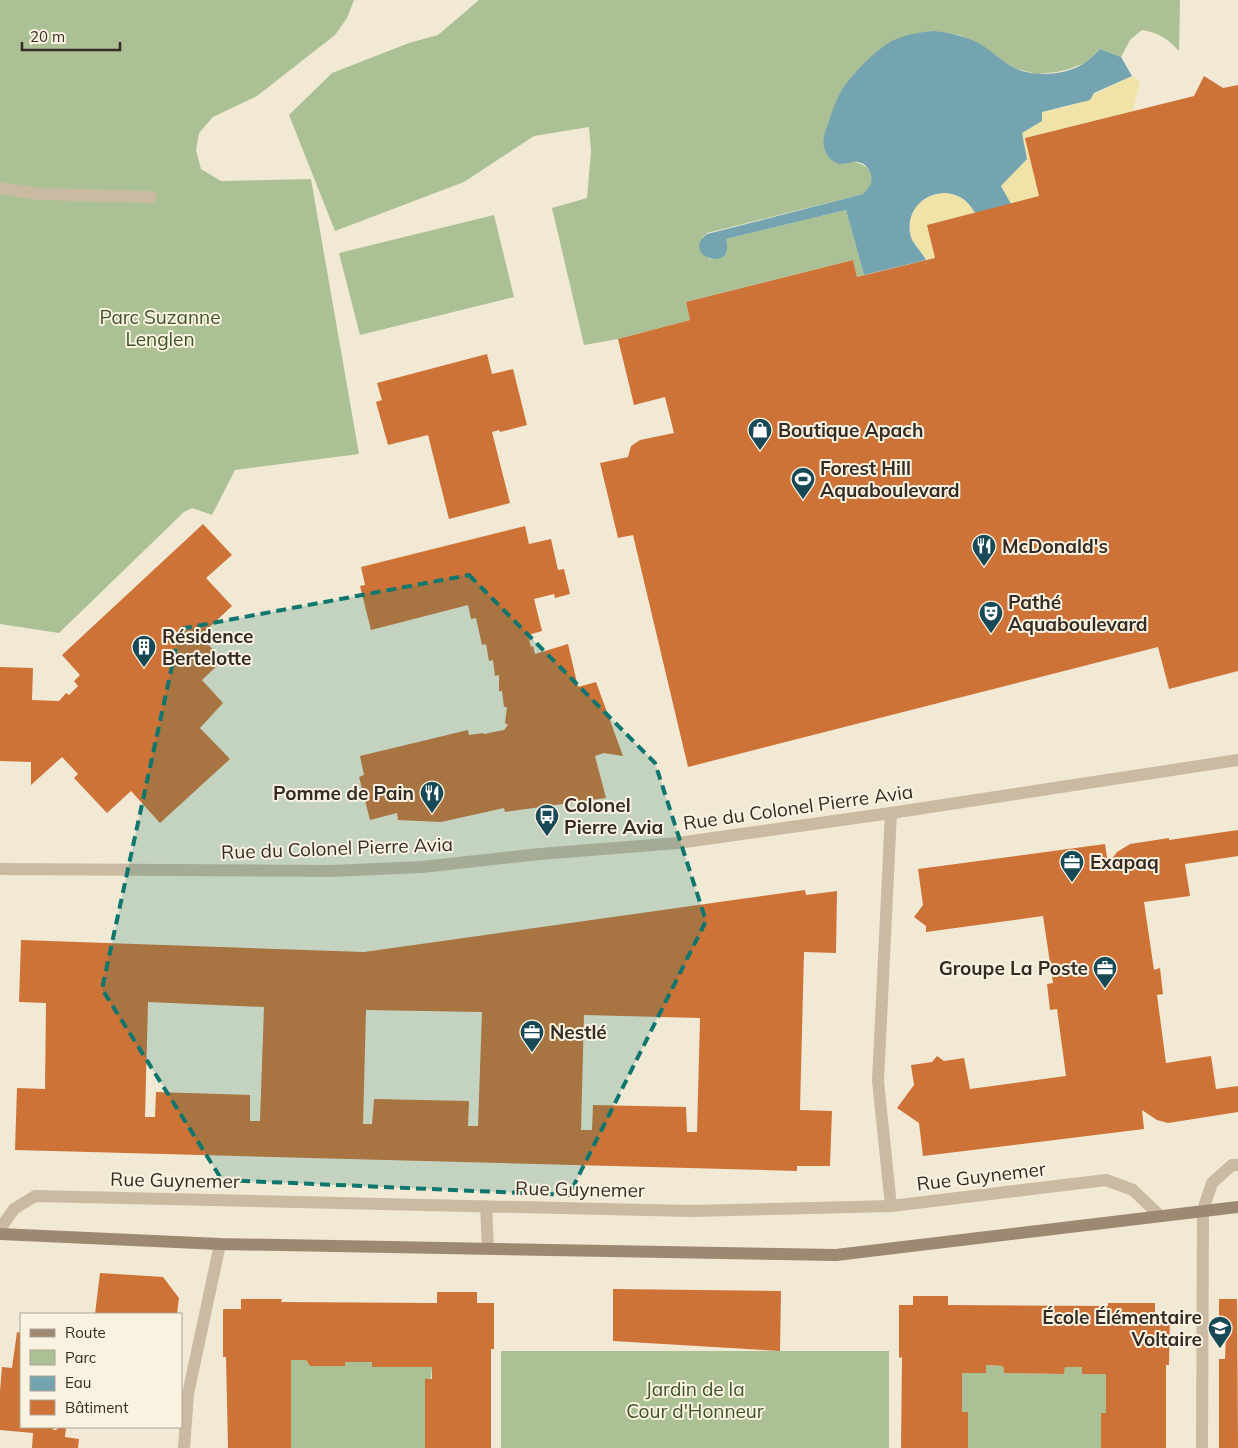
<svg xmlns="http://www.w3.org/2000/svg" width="1238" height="1448" font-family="Mulish,sans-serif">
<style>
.green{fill:#abc195}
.sand{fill:#f0e3a8}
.water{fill:#73a4b0}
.building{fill:#cd7338;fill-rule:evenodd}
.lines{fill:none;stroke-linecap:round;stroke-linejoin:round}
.lane{stroke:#cabaa1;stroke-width:12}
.street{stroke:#cabaa1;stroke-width:12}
.secondary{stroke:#9d8972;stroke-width:12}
.marked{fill:#0f766e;fill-opacity:0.2;stroke:#0f766e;stroke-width:4;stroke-dasharray:10 6;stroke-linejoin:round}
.labels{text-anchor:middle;stroke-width:4;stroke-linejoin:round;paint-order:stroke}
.park-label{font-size:19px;fill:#3c5327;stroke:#faf2e1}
.poi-label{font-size:19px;font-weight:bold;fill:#342b24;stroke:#faf2e1;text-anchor:start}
.street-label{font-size:19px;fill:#342b24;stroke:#faf2e1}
</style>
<rect width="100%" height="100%" fill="#f2e9d5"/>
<path class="green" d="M0,0H354L347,18L335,35L257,96L213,117L199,133L196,150L201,169L221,181L311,179L359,454L235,470L212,515L192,508L184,512L59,633L0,624Z
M479,0H1180L1179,51C1167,38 1159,33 1142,30L1130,40L1121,57L1100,49L1085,63L1069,69L1057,72L1037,74L1017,69L1002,61L980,44L960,35L935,31L852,77L840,93L835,104L850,162C862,161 876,171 871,184C869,188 866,191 863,194L707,233L703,237L709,259C722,261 729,252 726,239L846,210L864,275L857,277L853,260L686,302L690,320L618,339L584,345L552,208L587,198L591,151L589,127L534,136L464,182L335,231L289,115L332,73L409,43L438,35Z
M494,215L514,297L360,335L339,253Z
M501,1351H889V1448H501Z
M291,1360H306L310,1366H345V1362H372V1367H432L425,1448H291Z
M986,1365L1003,1366L1004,1373L1064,1374L1065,1367H1082L1083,1374H1106V1413H1101V1448H968V1413L962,1412V1373Z"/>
<path class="sand" d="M1132,76L1140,81L1133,111L1025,138L1039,196L1011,204L1000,187L1027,159L1022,133L1042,121V112L1070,106Z
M949,192C961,197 969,201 975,213L927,225L935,258L926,260C922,252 913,244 911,236C905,209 924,194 949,192Z"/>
<path class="water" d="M935,31C951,33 966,36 980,44C992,51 1002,62 1015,68C1034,78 1068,75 1086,62C1091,58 1096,53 1100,49L1121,57L1132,76L1094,93L1090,100L1042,112V121L1022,133L1027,159L1001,186L1011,204L975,213C955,174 900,197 911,237C913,244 922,252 926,260L864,275L846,210L726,239C736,275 679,256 707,234L863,194C865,191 869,188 870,185C875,176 867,163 858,162C852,161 848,164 842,164C833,164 826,156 824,147C822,139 826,129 829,121C832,112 835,102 840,93C849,77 877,48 894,40C907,34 922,32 935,31Z"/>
<path class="building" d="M1204,76L1223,88L1238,85V671L1169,689L1158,647L688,767L633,535L618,538L600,463L628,457L631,446L640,440L674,433L665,397L634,405L618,339L690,320L686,302L853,260L857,277L935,258L927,225L1039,196L1025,138L1194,96Z
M487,354L492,374L513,369L527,425L500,432L499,430L492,432L510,503L449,519L428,435L388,445L376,402L382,400L377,383Z
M203,524L232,555L206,578L232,606L200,636L223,660L202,680L223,703L200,728L230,759L160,823L131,791L107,813L74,778L78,774L62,757L31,785V762L0,761V667L33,668L32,700L59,701L66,693L69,695L78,686L74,681L80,675L62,655Z
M525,526L529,544L551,539L558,570L564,569L570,594L555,598L554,594L534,599L542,631L528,635L531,647L533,646L535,654L568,644L578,687L596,682L623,756L604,753L595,756L606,798L505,812L504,808L441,822L398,820L397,813L370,820L359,777L364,775L360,756L468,730L469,735L483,733L484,734L504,730L508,725L505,723L507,707H504L502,691H499V675L495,676L493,660L489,661L486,644L482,645L476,618L471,619L468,605L371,630L360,586L365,585L361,567Z
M1238,830V856L1185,864L1190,896L1144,902L1154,970L1160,968L1163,994L1157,995L1166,1063L1211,1056L1216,1089L1238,1086V1112L1168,1123L1157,1120L1142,1110L1144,1129L923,1156L919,1123L897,1108L914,1085L911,1065L932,1062L937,1056L944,1061L964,1058L970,1089L1066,1076L1057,1009L1050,1010L1047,984L1053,983L1043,916L926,932V926L914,917L923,905L918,869L1105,844L1108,864L1117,852L1130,844L1169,838V840Z
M805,890L806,895L837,891L836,953L804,952L800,1110L832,1111L830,1166H797V1171L15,1150L17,1088L45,1089L46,1003L19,1002L21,940L364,952ZM148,1002L264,1007L260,1121H250V1095L156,1092L155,1117H145ZM366,1010L482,1012L478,1126H468L469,1101L374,1099L372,1124H363ZM584,1015L700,1018L697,1132H687L686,1107L593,1105L592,1130H581Z
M100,1273L163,1277L179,1298L177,1314H95Z
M613,1289L781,1291L780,1351L613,1341Z
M437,1292H477V1303H494V1349H491V1448H425V1379H432V1367H372V1362H345V1366H310L306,1360H291V1448H228L226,1357H223V1309H241V1299H282L281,1302L437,1303Z
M913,1296H948V1305L1108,1306V1303H1155V1314L1170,1313L1169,1365H1166V1448H1101V1413H1106V1374H1082V1367H1065L1064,1374L1004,1373L1003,1366L986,1365V1373H962V1412H968V1448H901L902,1357L899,1358V1305H913Z
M1219,1299H1237L1238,1448H1219V1359H1225L1226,1335H1219Z
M17,1332L21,1333V1427H54L53,1430H56L59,1427L66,1428L65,1437L79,1439L78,1448H32L33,1433L0,1430V1391L2,1367L12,1368Z"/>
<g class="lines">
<path class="lane" d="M0,188L40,194L151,197
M891,813L878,1081L891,1206
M486,1206L488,1248
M1203,1210L1212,1183L1232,1165H1238
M0,1229L14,1209L35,1196L690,1211L891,1206L1106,1180L1133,1190L1159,1215"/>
<path class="street" d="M0,869L330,871L422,867L540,854L678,843L891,813L1238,760
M184,1448L188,1394L220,1244
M1202,1448L1203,1210"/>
<path class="secondary" d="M0,1234L220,1244L836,1255L1238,1207"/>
</g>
<path class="marked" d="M469,575L655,763L706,921L569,1195L222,1180L102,989L180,629Z"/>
<defs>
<symbol id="shop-pin" viewBox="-11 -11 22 30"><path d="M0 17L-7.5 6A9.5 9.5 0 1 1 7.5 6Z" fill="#184957" stroke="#faf2e1"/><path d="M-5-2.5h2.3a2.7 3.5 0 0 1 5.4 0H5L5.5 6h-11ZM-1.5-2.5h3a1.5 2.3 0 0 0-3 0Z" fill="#fff"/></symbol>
<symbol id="stadium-pin" viewBox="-11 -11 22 30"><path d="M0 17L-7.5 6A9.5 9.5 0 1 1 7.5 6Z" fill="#184957" stroke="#faf2e1"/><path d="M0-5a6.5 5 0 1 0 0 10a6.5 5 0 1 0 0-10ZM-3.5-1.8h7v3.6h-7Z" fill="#fff"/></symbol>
<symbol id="restaurant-pin" viewBox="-11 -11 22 30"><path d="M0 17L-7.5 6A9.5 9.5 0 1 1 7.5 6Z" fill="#184957" stroke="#faf2e1"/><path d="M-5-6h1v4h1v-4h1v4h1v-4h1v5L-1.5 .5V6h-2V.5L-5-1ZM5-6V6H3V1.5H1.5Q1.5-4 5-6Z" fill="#fff"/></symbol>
<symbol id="theatre-pin" viewBox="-11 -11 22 30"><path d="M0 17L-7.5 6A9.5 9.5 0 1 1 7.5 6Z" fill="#184957" stroke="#faf2e1"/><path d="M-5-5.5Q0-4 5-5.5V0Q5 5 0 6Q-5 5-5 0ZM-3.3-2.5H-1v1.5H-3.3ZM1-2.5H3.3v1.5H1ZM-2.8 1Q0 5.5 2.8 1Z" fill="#fff"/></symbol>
<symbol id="building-pin" viewBox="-11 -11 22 30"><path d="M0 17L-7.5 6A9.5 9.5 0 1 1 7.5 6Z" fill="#184957" stroke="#faf2e1"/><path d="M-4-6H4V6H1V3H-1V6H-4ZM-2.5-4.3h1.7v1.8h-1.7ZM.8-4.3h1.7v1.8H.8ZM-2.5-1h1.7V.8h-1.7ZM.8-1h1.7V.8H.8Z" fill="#fff"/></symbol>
<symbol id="bus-pin" viewBox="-11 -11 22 30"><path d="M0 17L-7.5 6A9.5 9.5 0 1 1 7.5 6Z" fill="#184957" stroke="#faf2e1"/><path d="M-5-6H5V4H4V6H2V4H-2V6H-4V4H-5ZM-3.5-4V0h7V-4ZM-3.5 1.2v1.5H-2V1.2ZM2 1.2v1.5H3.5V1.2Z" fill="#fff"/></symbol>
<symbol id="office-pin" viewBox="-11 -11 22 30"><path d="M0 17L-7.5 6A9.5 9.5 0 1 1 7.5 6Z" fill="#184957" stroke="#faf2e1"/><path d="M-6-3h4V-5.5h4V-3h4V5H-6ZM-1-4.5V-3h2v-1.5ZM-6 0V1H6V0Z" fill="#fff"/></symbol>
<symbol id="school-pin" viewBox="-11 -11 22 30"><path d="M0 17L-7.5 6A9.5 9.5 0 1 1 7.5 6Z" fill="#184957" stroke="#faf2e1"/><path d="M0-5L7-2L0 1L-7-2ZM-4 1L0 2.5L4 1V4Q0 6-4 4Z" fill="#fff"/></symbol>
</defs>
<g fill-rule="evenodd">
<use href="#shop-pin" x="746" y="416" width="28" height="38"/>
<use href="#stadium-pin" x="789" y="465" width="28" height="38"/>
<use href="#restaurant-pin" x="970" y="532" width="28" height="38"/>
<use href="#theatre-pin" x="977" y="599" width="28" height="38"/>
<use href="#building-pin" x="130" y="633" width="28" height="38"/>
<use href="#restaurant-pin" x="418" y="779" width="28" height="38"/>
<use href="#bus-pin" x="533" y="802" width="28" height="38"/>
<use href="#office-pin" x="1058" y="848" width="28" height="38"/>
<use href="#office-pin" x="1091" y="954" width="28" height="38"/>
<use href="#office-pin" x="518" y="1018" width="28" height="38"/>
<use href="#school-pin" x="1206" y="1314" width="28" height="38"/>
</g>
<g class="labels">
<g class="park-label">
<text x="160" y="324">Parc Suzanne<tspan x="160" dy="22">Lenglen</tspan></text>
<text x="695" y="1396">Jardin de la<tspan x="695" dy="22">Cour d'Honneur</tspan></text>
</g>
<g class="poi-label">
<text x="778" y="437">Boutique Apach</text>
<text x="820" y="475">Forest Hill<tspan x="820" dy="22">Aquaboulevard</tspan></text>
<text x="1002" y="553">McDonald's</text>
<text x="1008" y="609">Pathé<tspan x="1008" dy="22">Aquaboulevard</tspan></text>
<text x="162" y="643">Résidence<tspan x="162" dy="22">Bertelotte</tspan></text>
<text x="414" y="800" text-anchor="end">Pomme de Pain</text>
<text x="564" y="812">Colonel<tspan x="564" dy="22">Pierre Avia</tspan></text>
<text x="1090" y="869">Exapaq</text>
<text x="1088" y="975" text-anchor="end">Groupe La Poste</text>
<text x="550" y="1039">Nestlé</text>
<text x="1202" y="1324" text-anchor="end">École Élémentaire<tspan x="1202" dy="22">Voltaire</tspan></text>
</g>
<g class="street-label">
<text transform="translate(798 807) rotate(-8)" y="7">Rue du Colonel Pierre Avia</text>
<text transform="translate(337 848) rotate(-2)" y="7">Rue du Colonel Pierre Avia</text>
<text transform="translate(981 1176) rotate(-7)" y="7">Rue Guynemer</text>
<text transform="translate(175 1180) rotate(1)" y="7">Rue Guynemer</text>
<text transform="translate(580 1189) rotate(1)" y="7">Rue Guynemer</text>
</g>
</g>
<rect x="20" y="1313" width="162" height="115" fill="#faf2e1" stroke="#aba295"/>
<rect x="30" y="1329" width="25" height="8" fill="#9d8972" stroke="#aba295"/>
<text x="65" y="1338" font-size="15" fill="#342b24">Route</text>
<rect x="30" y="1350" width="25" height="15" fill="#abc195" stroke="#aba295"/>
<text x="65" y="1363" font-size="15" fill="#342b24">Parc</text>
<rect x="30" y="1376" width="25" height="15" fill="#73a4b0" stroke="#aba295"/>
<text x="65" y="1388" font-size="15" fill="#342b24">Eau</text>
<rect x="30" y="1400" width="25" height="15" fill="#cd7338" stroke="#aba295"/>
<text x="65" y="1413" font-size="15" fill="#342b24">Bâtiment</text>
<path d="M22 42v8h98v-8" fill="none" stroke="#342b24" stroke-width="2.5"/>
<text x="30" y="42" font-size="15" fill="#342b24" stroke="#faf2e1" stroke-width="4" paint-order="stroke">20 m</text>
</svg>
